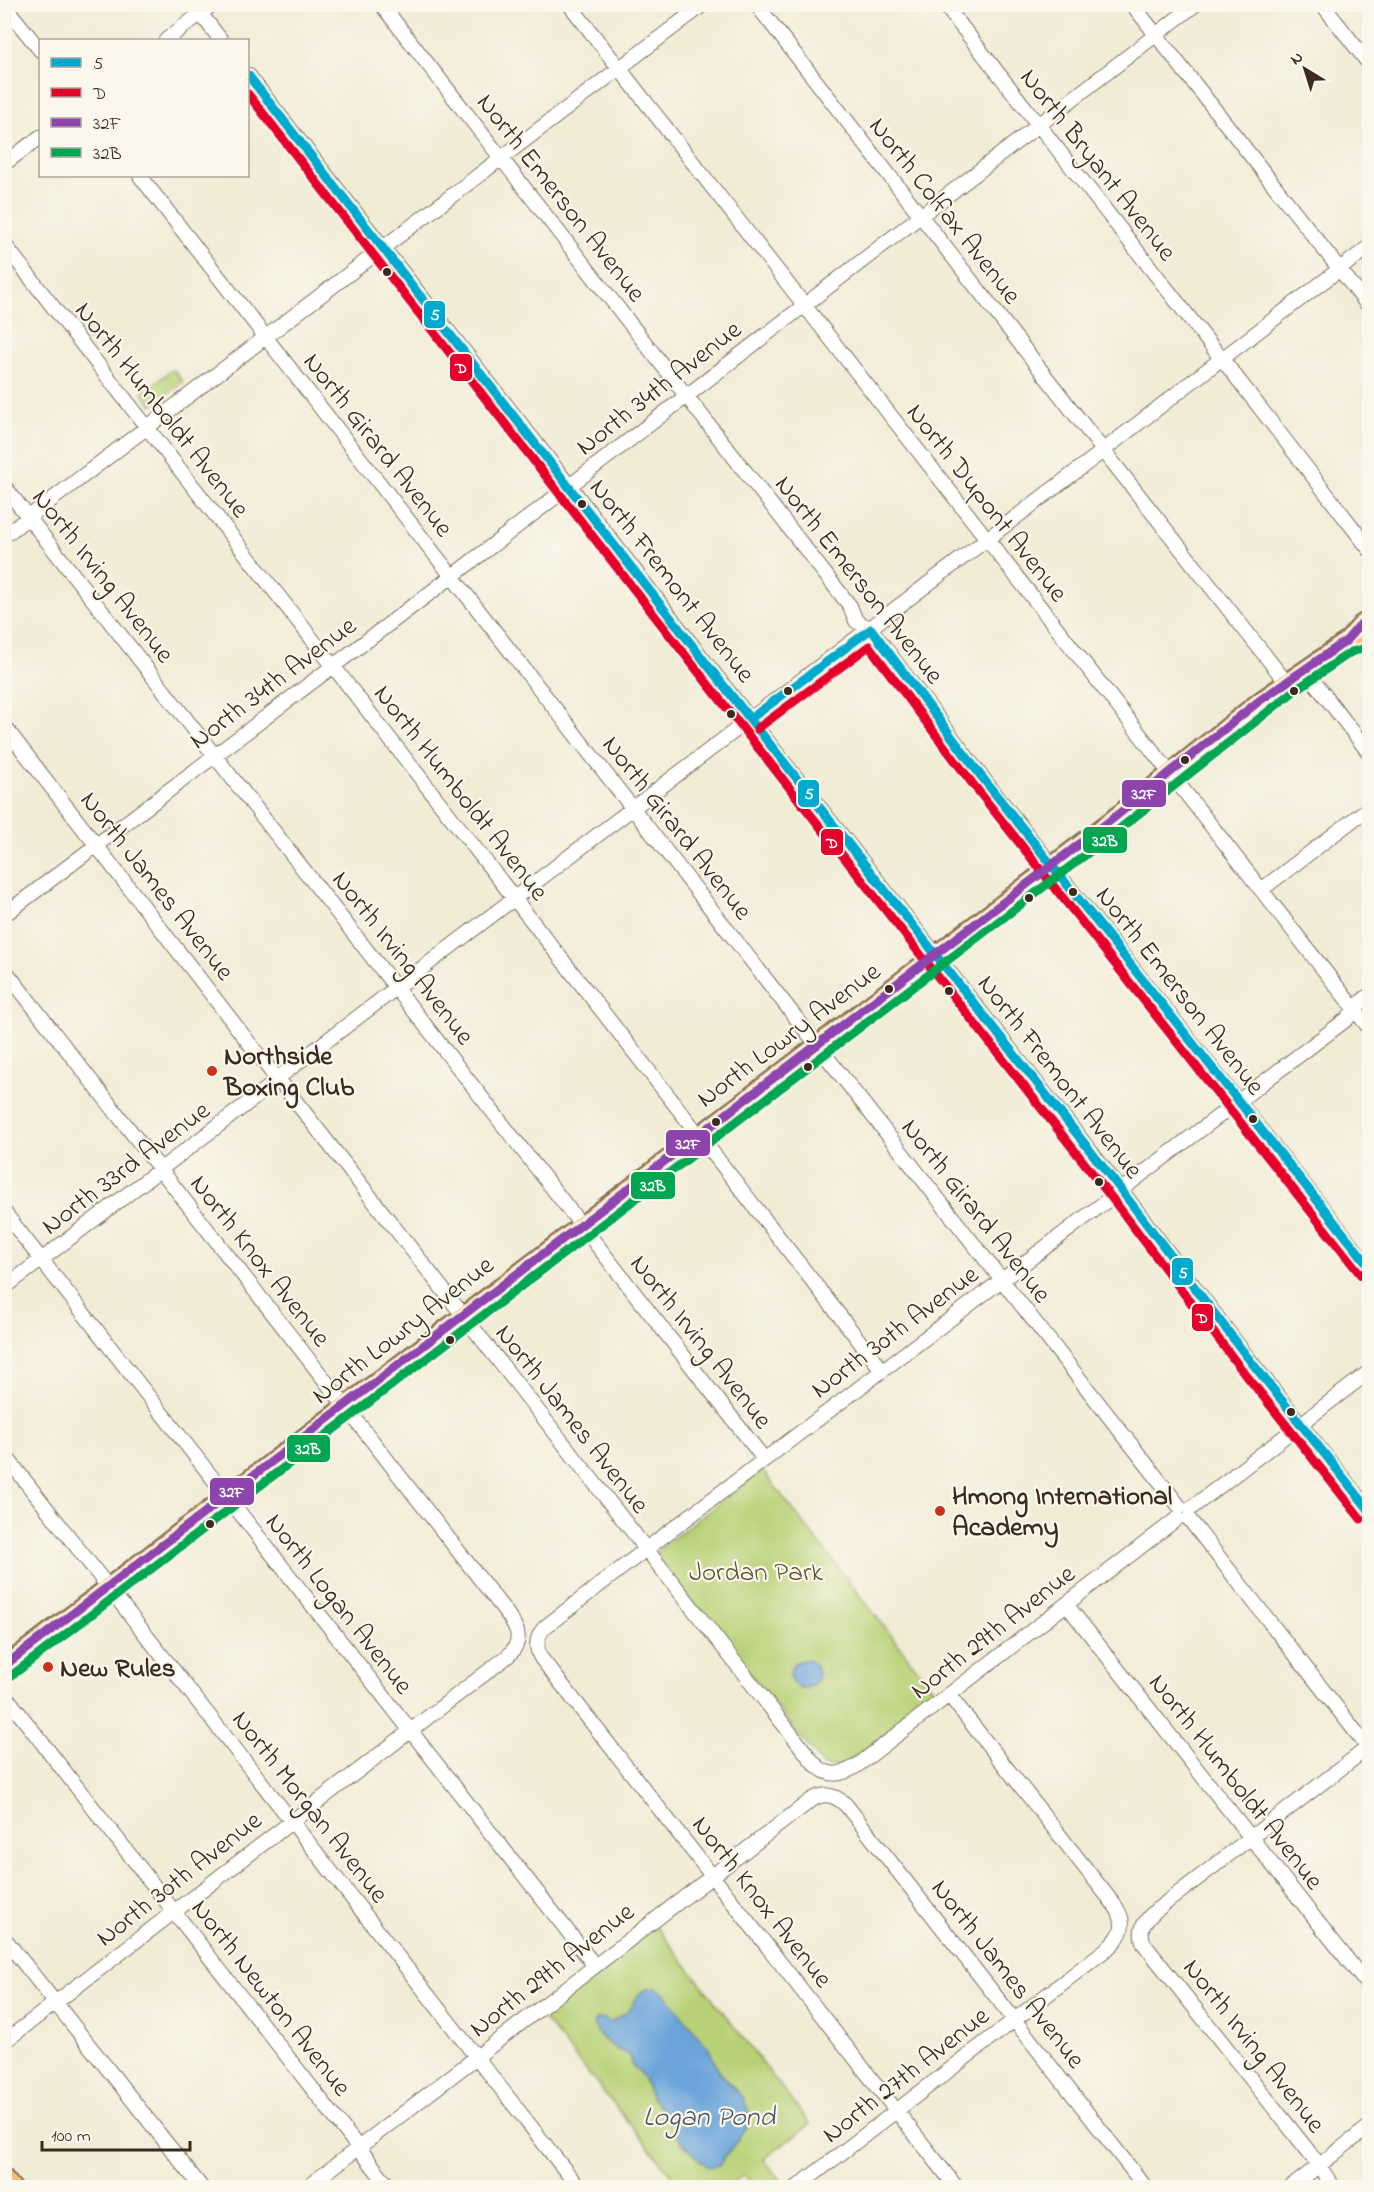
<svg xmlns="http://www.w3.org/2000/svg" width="1374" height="2192" font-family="'Indie Flower',sans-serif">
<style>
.green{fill:#b8d176;stroke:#7a7e4a;stroke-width:1.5}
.water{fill:#6ba4da;stroke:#53677c;stroke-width:1.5}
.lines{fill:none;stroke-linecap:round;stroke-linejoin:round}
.minor-casing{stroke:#7b6e5e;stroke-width:16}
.major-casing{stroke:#7b6e5e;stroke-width:20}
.minor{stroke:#fff;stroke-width:14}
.major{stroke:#fbbd6e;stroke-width:16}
.bus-1-casing{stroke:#fbf7ec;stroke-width:14}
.bus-2-casing{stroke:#fbf7ec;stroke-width:14}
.bus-3-casing{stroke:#fbf7ec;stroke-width:14}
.bus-4-casing{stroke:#fbf7ec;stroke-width:14}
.bus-1{stroke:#00a9ce;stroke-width:9}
.bus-2{stroke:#e4002b;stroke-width:9}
.bus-3{stroke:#8e44ad;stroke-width:9}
.bus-4{stroke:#00a651;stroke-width:9}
.bus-dot{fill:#3b2a1e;stroke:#fbf7ec;stroke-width:2}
.poi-dot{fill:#c8321e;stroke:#fbf7ec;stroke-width:2}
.labels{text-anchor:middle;stroke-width:4.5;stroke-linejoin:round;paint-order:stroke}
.street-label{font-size:27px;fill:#3b2a1e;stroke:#fbf7ec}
.poi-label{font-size:27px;font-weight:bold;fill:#3b2a1e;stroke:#fbf7ec;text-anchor:start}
.park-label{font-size:27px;fill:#5a5434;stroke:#fbf7ec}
.water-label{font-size:28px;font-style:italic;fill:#4c5560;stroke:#fbf7ec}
.line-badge{stroke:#fbf7ec;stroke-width:2}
.badge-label{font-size:16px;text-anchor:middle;font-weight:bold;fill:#fff}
</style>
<rect width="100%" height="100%" fill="#fbf7ec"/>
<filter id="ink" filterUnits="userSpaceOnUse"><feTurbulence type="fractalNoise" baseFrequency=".0167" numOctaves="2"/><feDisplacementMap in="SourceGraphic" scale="12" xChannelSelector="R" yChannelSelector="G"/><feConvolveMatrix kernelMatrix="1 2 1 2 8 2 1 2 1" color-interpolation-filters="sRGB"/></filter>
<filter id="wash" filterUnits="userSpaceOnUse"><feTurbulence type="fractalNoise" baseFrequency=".008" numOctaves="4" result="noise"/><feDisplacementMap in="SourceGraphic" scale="24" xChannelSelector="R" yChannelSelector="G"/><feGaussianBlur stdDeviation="1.35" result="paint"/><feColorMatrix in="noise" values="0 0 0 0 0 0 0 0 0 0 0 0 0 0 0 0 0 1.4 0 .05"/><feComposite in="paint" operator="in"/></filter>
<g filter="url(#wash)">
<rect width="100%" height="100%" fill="#f1ecd6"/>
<path class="green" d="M173,369L183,382L152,405L142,393Z
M762,1470L937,1694L844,1765C835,1767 830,1769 822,1764L657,1558L658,1550Z
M656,1926L810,2124L764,2159L785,2187H754L745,2175L727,2187H681L540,2014Z"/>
<path class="water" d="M790 1674a14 14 0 1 1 28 0a14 14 0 1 1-28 0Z
M649,1988H658L665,1994L709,2049L718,2070L742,2097L749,2112V2124L719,2165L708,2167L684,2145L671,2121L651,2097L643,2078L638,2070L632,2066L629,2055C615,2050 597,2038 594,2023L598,2019H605L609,2023C616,2018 624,2016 630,2009C638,1998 634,1995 649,1988Z"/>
</g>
<g filter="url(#ink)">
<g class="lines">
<defs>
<path id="minor" d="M193,4L221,40
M381,4L850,606L856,621L871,629L981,776L1370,1268
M569,4L1370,1029
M756,4L1099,445
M944,4L1217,353
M1132,4L1370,308
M1322,4L1370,65
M4,5L40,50
M166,40L213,4
M248,75L575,493L709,667L1121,1190L1248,1358L1370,1512
M4,164L40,137
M140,176L789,1009L1180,1507
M4,244L882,1370
M1227,355L1370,246
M1226,364L1370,550
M1109,446L1216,363
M1107,455L1286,682
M4,486L764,1459
M4,536L704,4
M1305,670L1370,754
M4,726L273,1074
M1261,890L1370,807
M4,915L459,571L1196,4
M4,969L505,1611C517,1627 525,1640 508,1656L4,2042
M283,1074L1099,454
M282,1084L813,1762C827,1778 841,1776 858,1765L1178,1518
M4,1212L595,1966
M4,1288L273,1084
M4,1454L579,2188
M1190,1509L1370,1371
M1189,1519L1370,1750
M1066,1604L1370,1988
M4,1694L390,2188
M4,1938L202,2188
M306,2188L810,1801C824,1792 834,1794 846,1805L1146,2188
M796,2188L1108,1948C1122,1936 1127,1924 1116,1907L949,1695
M957,2188L541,1658C535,1647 536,1637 545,1627L645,1550L1347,1019L1362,1001L1370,995
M1290,2188L1370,2126
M1334,2188L1313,2157L1144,1944C1138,1930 1144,1922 1154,1912L1370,1746"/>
<path id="major" d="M1346,641L1370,634
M4,1666L1111,820L1259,701L1346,641L1361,624L1370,618
M4,2177L13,2188"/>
</defs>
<use href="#minor" class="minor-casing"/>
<use href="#major" class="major-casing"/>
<use href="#minor" class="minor"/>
<use href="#major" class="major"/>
<defs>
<path id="bus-1" d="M248,75L709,667L1121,1190L1248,1358L1370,1511
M871,629L981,776L1370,1267
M750,719L871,629"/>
<path id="bus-2" d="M248,94L700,674L1111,1197L1238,1365L1361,1519
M757,729L869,646L972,783L1361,1275"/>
<path id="bus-3" d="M4,1666L1111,820L1259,701L1346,641L1361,624L1370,618"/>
<path id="bus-4" d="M11,1676L1118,830L1293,692L1351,652L1370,647"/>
</defs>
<use href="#bus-1" class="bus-1-casing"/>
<use href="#bus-2" class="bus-2-casing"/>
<use href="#bus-3" class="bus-3-casing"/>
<use href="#bus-4" class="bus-4-casing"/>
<use href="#bus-1" class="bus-1"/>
<use href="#bus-2" class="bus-2"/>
<use href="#bus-3" class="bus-3"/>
<use href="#bus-4" class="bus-4"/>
</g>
</g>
<g class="bus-dot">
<circle cx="387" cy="272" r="5"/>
<circle cx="582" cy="504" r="5"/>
<circle cx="788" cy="691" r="5"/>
<circle cx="1294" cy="691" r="5"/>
<circle cx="731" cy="714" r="5"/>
<circle cx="1185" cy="760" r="5"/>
<circle cx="1073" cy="892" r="5"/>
<circle cx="1029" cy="898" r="5"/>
<circle cx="889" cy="989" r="5"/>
<circle cx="949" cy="991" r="5"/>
<circle cx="808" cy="1067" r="5"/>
<circle cx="1253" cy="1119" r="5"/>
<circle cx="716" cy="1122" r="5"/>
<circle cx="1099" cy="1182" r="5"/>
<circle cx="450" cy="1340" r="5"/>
<circle cx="1291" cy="1412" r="5"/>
<circle cx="210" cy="1524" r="5"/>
</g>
<g class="poi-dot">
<circle cx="212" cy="1071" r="6"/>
<circle cx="940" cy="1511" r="6"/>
<circle cx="48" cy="1667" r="6"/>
</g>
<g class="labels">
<g class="street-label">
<text transform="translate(1099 164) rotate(52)" y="9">North Bryant Avenue</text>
<text transform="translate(562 197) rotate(52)" y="9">North Emerson Avenue</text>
<text transform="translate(946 210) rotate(52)" y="9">North Colfax Avenue</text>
<text transform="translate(658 387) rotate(-38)" y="9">North 34th Avenue</text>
<text transform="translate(163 409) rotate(52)" y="9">North Humboldt Avenue</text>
<text transform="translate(379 444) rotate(52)" y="9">North Girard Avenue</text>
<text transform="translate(988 502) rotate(52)" y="9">North Dupont Avenue</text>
<text transform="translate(104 575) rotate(52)" y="9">North Irving Avenue</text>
<text transform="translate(860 579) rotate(52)" y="9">North Emerson Avenue</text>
<text transform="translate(673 580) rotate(52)" y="9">North Fremont Avenue</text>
<text transform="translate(272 682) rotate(-37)" y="9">North 34th Avenue</text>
<text transform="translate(462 792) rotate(52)" y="9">North Humboldt Avenue</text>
<text transform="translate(678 827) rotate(52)" y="9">North Girard Avenue</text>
<text transform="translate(158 885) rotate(52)" y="9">North James Avenue</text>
<text transform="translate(404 957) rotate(52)" y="9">North Irving Avenue</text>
<text transform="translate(1181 990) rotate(52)" y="9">North Emerson Avenue</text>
<text transform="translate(788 1034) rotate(-37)" y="9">North Lowry Avenue</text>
<text transform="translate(1061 1076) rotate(52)" y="9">North Fremont Avenue</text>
<text transform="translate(125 1167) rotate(-37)" y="9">North 33rd Avenue</text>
<text transform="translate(977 1210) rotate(52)" y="9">North Girard Avenue</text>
<text transform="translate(261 1260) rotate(52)" y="9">North Knox Avenue</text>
<text transform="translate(402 1329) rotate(-38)" y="9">North Lowry Avenue</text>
<text transform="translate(894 1331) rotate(-37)" y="9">North 30th Avenue</text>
<text transform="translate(702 1341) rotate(52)" y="9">North Irving Avenue</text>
<text transform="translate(573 1418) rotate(52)" y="9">North James Avenue</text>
<text transform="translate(340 1603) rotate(52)" y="9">North Logan Avenue</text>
<text transform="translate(992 1631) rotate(-38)" y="9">North 29th Avenue</text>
<text transform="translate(1237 1781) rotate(52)" y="9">North Humboldt Avenue</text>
<text transform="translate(311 1806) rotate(52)" y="9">North Morgan Avenue</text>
<text transform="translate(178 1878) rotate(-38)" y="9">North 30th Avenue</text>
<text transform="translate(763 1901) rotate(52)" y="9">North Knox Avenue</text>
<text transform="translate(551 1969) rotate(-38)" y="9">North 29th Avenue</text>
<text transform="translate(1009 1973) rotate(52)" y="9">North James Avenue</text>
<text transform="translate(272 1997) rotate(52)" y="9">North Newton Avenue</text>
<text transform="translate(1255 2045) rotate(52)" y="9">North Irving Avenue</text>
<text transform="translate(905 2074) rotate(-38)" y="9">North 27th Avenue</text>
</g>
<g class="poi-label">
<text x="224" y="1064">Northside<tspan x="224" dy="31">Boxing Club</tspan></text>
<text x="952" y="1504">Hmong International<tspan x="952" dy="31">Academy</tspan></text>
<text x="60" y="1676">New Rules</text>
</g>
<g class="park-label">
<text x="756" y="1580">Jordan Park</text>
</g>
<g class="water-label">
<text x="709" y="2125">Logan Pond</text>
</g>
</g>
<g class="line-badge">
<rect x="423" y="300" width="23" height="29" rx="6" fill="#00a9ce"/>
<rect x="449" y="353" width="24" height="29" rx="6" fill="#e4002b"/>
<rect x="797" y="779" width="23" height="29" rx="6" fill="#00a9ce"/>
<rect x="1121" y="779" width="46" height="29" rx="6" fill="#8e44ad"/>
<rect x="1082" y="826" width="46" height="28" rx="6" fill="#00a651"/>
<rect x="820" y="828" width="24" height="28" rx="6" fill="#e4002b"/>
<rect x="665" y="1129" width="46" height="28" rx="6" fill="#8e44ad"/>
<rect x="630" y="1171" width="46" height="29" rx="6" fill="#00a651"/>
<rect x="1171" y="1257" width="23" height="29" rx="6" fill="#00a9ce"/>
<rect x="1191" y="1303" width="23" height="29" rx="6" fill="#e4002b"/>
<rect x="286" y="1434" width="45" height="29" rx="6" fill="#00a651"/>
<rect x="209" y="1477" width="46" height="29" rx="6" fill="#8e44ad"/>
</g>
<g class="badge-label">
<text x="435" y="320">5</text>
<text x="461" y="373">D</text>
<text x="809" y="799">5</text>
<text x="1144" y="799">32F</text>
<text x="1105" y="846">32B</text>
<text x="832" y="848">D</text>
<text x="688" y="1149">32F</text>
<text x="653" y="1191">32B</text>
<text x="1183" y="1278">5</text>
<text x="1202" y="1323">D</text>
<text x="308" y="1454">32B</text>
<text x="232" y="1497">32F</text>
</g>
<rect width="1374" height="2192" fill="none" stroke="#fbf7ec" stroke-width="24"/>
<rect x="39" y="39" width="210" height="138" fill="#fbf7ec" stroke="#aea59a" stroke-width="1.5"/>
<rect x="51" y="58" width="30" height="9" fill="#00a9ce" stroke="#aea59a" stroke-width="1.5"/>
<text x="93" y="69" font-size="18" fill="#3b2a1e">5</text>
<rect x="51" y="88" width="30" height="9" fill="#e4002b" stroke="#aea59a" stroke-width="1.5"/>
<text x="93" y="99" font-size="18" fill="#3b2a1e">D</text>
<rect x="51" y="118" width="30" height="9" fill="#8e44ad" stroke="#aea59a" stroke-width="1.5"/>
<text x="93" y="129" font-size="18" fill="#3b2a1e">32F</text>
<rect x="51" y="148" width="30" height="9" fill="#00a651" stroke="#aea59a" stroke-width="1.5"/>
<text x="93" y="159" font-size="18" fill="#3b2a1e">32B</text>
<g transform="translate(1305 69) rotate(322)" stroke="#fbf7ec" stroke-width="4.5" paint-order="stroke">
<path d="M0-4.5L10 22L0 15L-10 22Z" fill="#3b2a1e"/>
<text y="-9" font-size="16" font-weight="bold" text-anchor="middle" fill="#3b2a1e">N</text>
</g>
<path d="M42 2141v9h148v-9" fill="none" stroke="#3b2a1e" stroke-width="3"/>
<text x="51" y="2141" font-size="18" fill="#3b2a1e" stroke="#fbf7ec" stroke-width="4.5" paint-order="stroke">100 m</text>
</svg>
